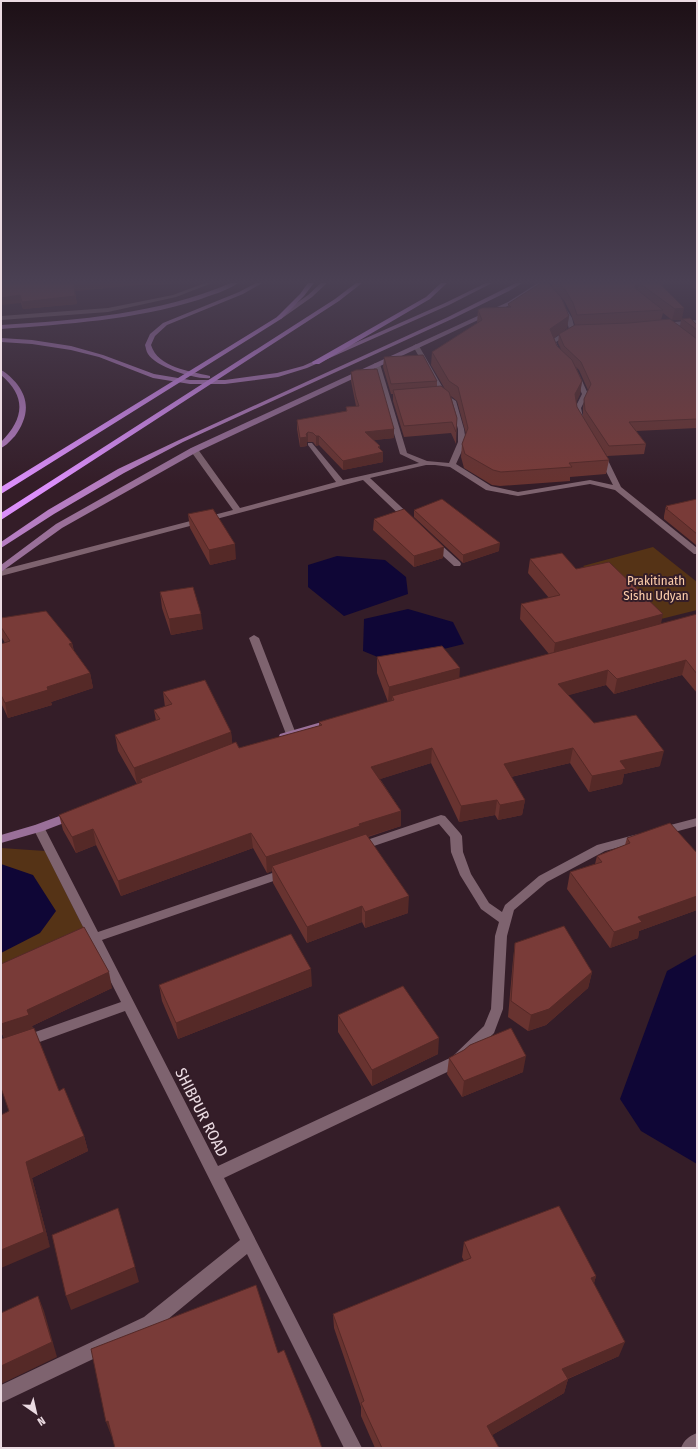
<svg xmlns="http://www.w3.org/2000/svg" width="698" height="1449" font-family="'Fira Sans Condensed',sans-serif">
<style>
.green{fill:#553316}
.water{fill:#0f0636}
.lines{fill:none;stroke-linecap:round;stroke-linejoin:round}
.street{fill:#7e636f;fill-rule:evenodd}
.secondary{fill:#9a7099;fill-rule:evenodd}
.primary{fill:#b67dc2;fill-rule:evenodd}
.highway{fill:#db8ffa;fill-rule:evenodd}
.wall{fill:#683330;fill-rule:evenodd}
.shaded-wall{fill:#552927}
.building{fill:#793b38;stroke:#552927}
.labels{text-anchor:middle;stroke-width:4;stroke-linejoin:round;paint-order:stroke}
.park-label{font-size:13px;fill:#fdceab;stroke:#341d28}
.near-street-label{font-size:16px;fill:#ebdbe2;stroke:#341d28}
</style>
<rect width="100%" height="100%" fill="#341d28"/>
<path class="green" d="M653,547L697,582V610L649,622L583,566Z
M1,848L45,851L88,937L1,978Z"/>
<path class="water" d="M337,556L385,560L406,577L408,594L344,616L308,587V565Z
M408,609L453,622L464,644L390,662L363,651L364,619Z
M1,864L33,875L56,911L40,933L1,953Z
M697,954V1164L641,1131L620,1099L667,971Z"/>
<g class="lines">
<path class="street" d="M205,283H212L176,297L108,312L1,320V316L108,308L173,295Z
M561,303L563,304L572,318L575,330L556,342L560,352L557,354L554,352L550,341L569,329L566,318L558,305Z
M697,320V324L664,327L661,325L664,323Z
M416,344L419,346L447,395L456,401L464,429L466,442L456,464L491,486L518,492L590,480L613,485L597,454L598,452H604L621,487L697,548V554H694L615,490L590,484L518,496L486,490L450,467L435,465H426L370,478L413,518V522H407L363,480L1,576V570L233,510L190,450L191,448H197L240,508L336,482L308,445V443H312L343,480L419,463L400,454L374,364L375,363L380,364L407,453L427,461L449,463L458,442V429L450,402L441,396L413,346Z
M576,372L579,374L588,394L581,408L584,422L581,424L578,422L575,408L582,394L573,374Z
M432,542H438L460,562L461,564L460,566H454L432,546Z
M254,635L259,638L296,734L295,736L291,737L286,734L249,638Z
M441,815L445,816L460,833L462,836L463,852L471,874L489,903L502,912L505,905L539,876L597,845L638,834L642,835L644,838L642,841L605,851L547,882L514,910L507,936L503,1009L494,1033L462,1065L224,1178L362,1448H344L247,1254L156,1329L1,1403V1385L144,1317L240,1240L125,1011L1,1056V1044L121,1002L33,828L35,825H43L98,932L284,869L288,870L290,873L288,876L102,940L218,1166L452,1057L484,1026L491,1009L495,936L499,922L481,909L460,875L451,852L450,837L439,824L359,851L355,850L353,847L355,844Z
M697,818V826L663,835L659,834L657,831L659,828Z
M697,1433V1448H681C684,1440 689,1436 697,1433Z"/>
<path class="secondary" d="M538,283H544L512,304L197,452L62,528L1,572V565L56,524L191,448L508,302Z
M332,719L336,720L337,722L336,724L284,739L279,736L280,734Z
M73,811L77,812L78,815L77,818L43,831L1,843V835L35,825Z"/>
<path class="primary" d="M231,283H238C227,291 211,295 198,300C134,320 67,324 1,329V325C80,320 158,314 231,283Z
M256,283H262L243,294L167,325L155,336L151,345C158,368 190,371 210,376V378C196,380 156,367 148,354C146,351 146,348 145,345L150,334L163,323L239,292Z
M321,283H327L312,297L281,319H277V317L308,295Z
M486,283H492L449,305L307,368L278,377L225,384H190L153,378L99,357L71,350L32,344L1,342V338L32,340L71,346L103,355L154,374L190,380H225L277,373L303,366L445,303Z
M516,283H522L509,291L452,319L183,442L124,473L54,514L1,548V542L48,510L118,469L179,440L448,317Z
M1,370C7,373 13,379 17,384C31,402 27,419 15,436C11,440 6,446 1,448V442C24,419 27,397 1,375Z"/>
<path class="highway" d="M308,283H314L304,296L281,319L1,494V487L277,317L300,294Z
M356,283H362L339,301L1,520V513L335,299Z
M441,283H447L430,299L319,364H313L312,362L426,297Z"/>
</g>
<path class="wall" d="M1,283H173V284L148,285L147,284L75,291L77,304L23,309L21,303Z
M552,283H665L662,286L682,319L697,325V428L636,431L646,444L644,454L607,456L591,431L609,460L606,474L570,477V481L500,486L492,485L464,468L461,457L462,444L466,434L457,401L451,396L457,418L456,444L451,433L404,437L393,401V394H391L383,367L384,357L437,381V387L445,389L431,365L432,352L477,323L478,310L508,307V304L552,286ZM562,298L565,302L571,314L575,325L560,333L567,328L569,316ZM663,313L672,320H681L680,326L661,320ZM559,334L558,343L561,349L557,346L554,338ZM576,367L579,370L588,390L584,399L583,408V419L577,407L576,402L580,394L582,381Z
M693,283H697V291L692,287Z
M351,372L394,429V438L374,440L380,449L383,462L343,470L319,445L316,446L313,442H307V446L300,447L297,429V420L346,411V407L356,406L351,381Z
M697,499V545H696L664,519V516L666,506Z
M414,510L499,551L463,563L414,517Z
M188,514L236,559L210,565L190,528Z
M374,519L443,558L414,567L373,530Z
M530,559L576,569L661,624L697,614V693L682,675L614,694L606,685L568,695L594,723L660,766L624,774L622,784L589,792L570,763L511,777L525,800L522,815L498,820L495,815L459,822L431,763L380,779L401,811V826L368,837L408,913L365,928L362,922L307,943L273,883L272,871L267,873L253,848L121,896L96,845L76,853L63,830L59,815L137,784L118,751L115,735L156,721L154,710L165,707L163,692L231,732L232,743L239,748L319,726V722L388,702L377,673V657L460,678L549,654L520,619L521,604L549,598L528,573Z
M160,592L203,629L171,635L162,608Z
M1,618L72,643L74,651L90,673L93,688L51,702L52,705L8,718L1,703V644L5,643L1,636Z
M627,838L697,853V910L639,931L638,938L610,948L567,889L570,872L595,864L597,856L625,845Z
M515,943L592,972L588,988L546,1025L528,1031L508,1017L513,960Z
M1,964L112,988L32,1026L59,1091L84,1136L88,1151L32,1178L50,1247L9,1111L4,1038L1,1032Z
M159,985L312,986L178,1039L162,1001Z
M338,1015L438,1054L372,1086L338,1032Z
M449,1058L523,1072L462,1097L447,1074Z
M464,1242L596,1276L594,1283L619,1356L568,1379L564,1393L492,1435L499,1448H375L361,1416V1407L334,1328L333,1314L464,1261L462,1257Z"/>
<path class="shaded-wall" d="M86,283H147V284L75,291L74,284Z
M639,283L637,294L633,297L635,286Z
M657,283H665L656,292Z
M20,295L21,303L1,305V298Z
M75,296L77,304L23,309L22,302Z
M684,308L682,319L681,320H672L675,309Z
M569,316L567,328L549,342L550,329Z
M582,381L580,394L574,407L575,394Z
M394,429V438L365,441V432Z
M308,432V442H307V446L300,447V438Z
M316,436H319V445L316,446Z
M380,446V453L383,452V462L343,470V461L378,447Z
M500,543L499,551L463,563V555Z
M235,544L236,559L210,565L209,550Z
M444,547L443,558L414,567V556Z
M201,614L203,629L171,635L169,619Z
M663,614L660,629L553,658L555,643Z
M72,643L75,658L69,644Z
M686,660L682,675L614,694L617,679Z
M460,668L459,683L392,696V701L388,702L389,687Z
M608,670L606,685L555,699L558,684Z
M90,673L93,688L51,702L52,705L8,718L5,703L47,687Z
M231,732L233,748L140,779L141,783L137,784L134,768Z
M432,748L431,763L371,782V767Z
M573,748L570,763L502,779L504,764Z
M664,751L660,766L624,774L622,784L589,792L592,776L620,761Z
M497,800L495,815L459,822L461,806Z
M525,800L522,815L498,820L500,805Z
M401,811V826L272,866V871L267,873L266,857L359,824Z
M93,829L96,845L76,853L72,837Z
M251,833L253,848L121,896L118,881Z
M409,896L408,913L365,928V912Z
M697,896V910L639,931L638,938L610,948L614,932L638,917Z
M362,906V922L307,943V927Z
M311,969L312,986L178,1039L176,1023Z
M109,972L112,988L32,1026L34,1031L5,1041L1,1029V1024L27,1010Z
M592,972L588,988L546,1025L528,1031L531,1015Z
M439,1038L438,1054L372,1086V1070Z
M526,1056L523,1072L462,1097L464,1081Z
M84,1136L88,1151L32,1178L50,1247L1,1268V1250L26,1162Z
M135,1267L139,1282L71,1310L66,1296Z
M596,1276L592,1291L591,1278Z
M38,1296L44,1311L57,1357L1,1384V1366Z
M625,1342L619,1356L558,1383L562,1369Z
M568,1379L564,1393L484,1440L487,1426Z
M108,1421L113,1434L111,1435L106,1422Z"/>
<path class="building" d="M1,283H86L74,284L75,296L22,302L20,295L1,298Z
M541,283H548L561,297L569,316L550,329L557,346L572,360L582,381L575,394L577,407L609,460L569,463L572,467L501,472L493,470L465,454L462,444L468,428L458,387L449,381L432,352L482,320L478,310L482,308L511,307L508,304Z
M559,283H659L684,308L675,309L639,283L635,286V288L663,310L577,315L573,303L566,291Z
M690,318L697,325V330L682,319Z
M670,319L697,339V419L629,422L646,444L609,446L585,410L584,399L591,384L581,362L564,346L559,334L575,325L629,323Z
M423,355L437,381L391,384L384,357Z
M377,369L394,429L365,432L380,446L378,447L383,452L343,461L319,436H316L313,433L308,432L306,434L307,437L300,438L297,420L347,411L346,407L359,406L356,397L351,372L356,370Z
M441,386L449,392L457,418L456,432L452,422L404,426L393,390Z
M442,499L500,543L463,555L414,510Z
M697,499V534L668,510L666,509L668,508L666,506Z
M213,509L235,544L209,550L188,514Z
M404,509L444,547L414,556L374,519Z
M562,553L576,569L609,562L663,614L555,643L521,604L560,595L530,559Z
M193,587L201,614L169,619L160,592Z
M46,611L72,643L69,644L90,673L47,687L48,690L5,703L1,695V644L10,641L1,627V618Z
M697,614V674L686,660L617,679L608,670L558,684L594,723L636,715L664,751L620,761L626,769L592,776L573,748L504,764L525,800L500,805L497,800L461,806L432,748L371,767L401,811L359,824L360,826L266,857L251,833L118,881L93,829L72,837L59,815L142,782L140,779L236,742L239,748L322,725L319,722L394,700L392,696Z
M442,646L460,668L389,687L377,657Z
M205,680L231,732L134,768L115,735L160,719L154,710L172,704L163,692Z
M670,823L697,853V896L638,917L642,922L614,932L570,872L602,862L597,856L630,843L627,838Z
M366,834L409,896L365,912L362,906L307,927L272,866Z
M564,926L592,972L549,1009L531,1015L511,1001L515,943Z
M84,927L109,972L27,1010L29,1015L1,1024V964Z
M291,934L311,969L176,1023L159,985Z
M403,986L439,1038L372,1070L338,1015Z
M34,1028L59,1091L64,1088L84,1136L26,1162L44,1232L1,1250V1115L9,1111L1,1088V1039Z
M511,1028L526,1056L464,1081L449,1058L464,1050L470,1045Z
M559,1206L596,1276L591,1278L625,1342L562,1369L568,1379L487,1426L499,1448H382L361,1403L364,1401L333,1314L471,1258L464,1242Z
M118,1208L135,1267L66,1296L52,1235Z
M256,1285L278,1353L284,1350L312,1420L322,1448H115L108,1421L106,1422L91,1349Z
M38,1296L52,1342L1,1366V1313Z"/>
<linearGradient id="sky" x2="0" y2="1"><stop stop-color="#1d1016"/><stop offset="0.58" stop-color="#4a4053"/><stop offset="1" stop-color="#4a4053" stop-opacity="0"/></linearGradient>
<rect width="698" height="485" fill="url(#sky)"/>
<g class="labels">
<g class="park-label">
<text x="656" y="585">Prakitinath<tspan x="656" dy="15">Sishu Udyan</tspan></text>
</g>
<g class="near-street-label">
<text transform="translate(202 1112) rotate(63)" y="6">SHIBPUR ROAD</text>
</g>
</g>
<rect width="698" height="1449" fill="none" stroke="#ebdbe2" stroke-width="4"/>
<g transform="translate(36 1413) rotate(146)" stroke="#341d28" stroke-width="3" paint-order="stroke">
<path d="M0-3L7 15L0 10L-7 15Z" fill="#ebdbe2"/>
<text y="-6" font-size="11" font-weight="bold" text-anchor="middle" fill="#ebdbe2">N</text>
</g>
</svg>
